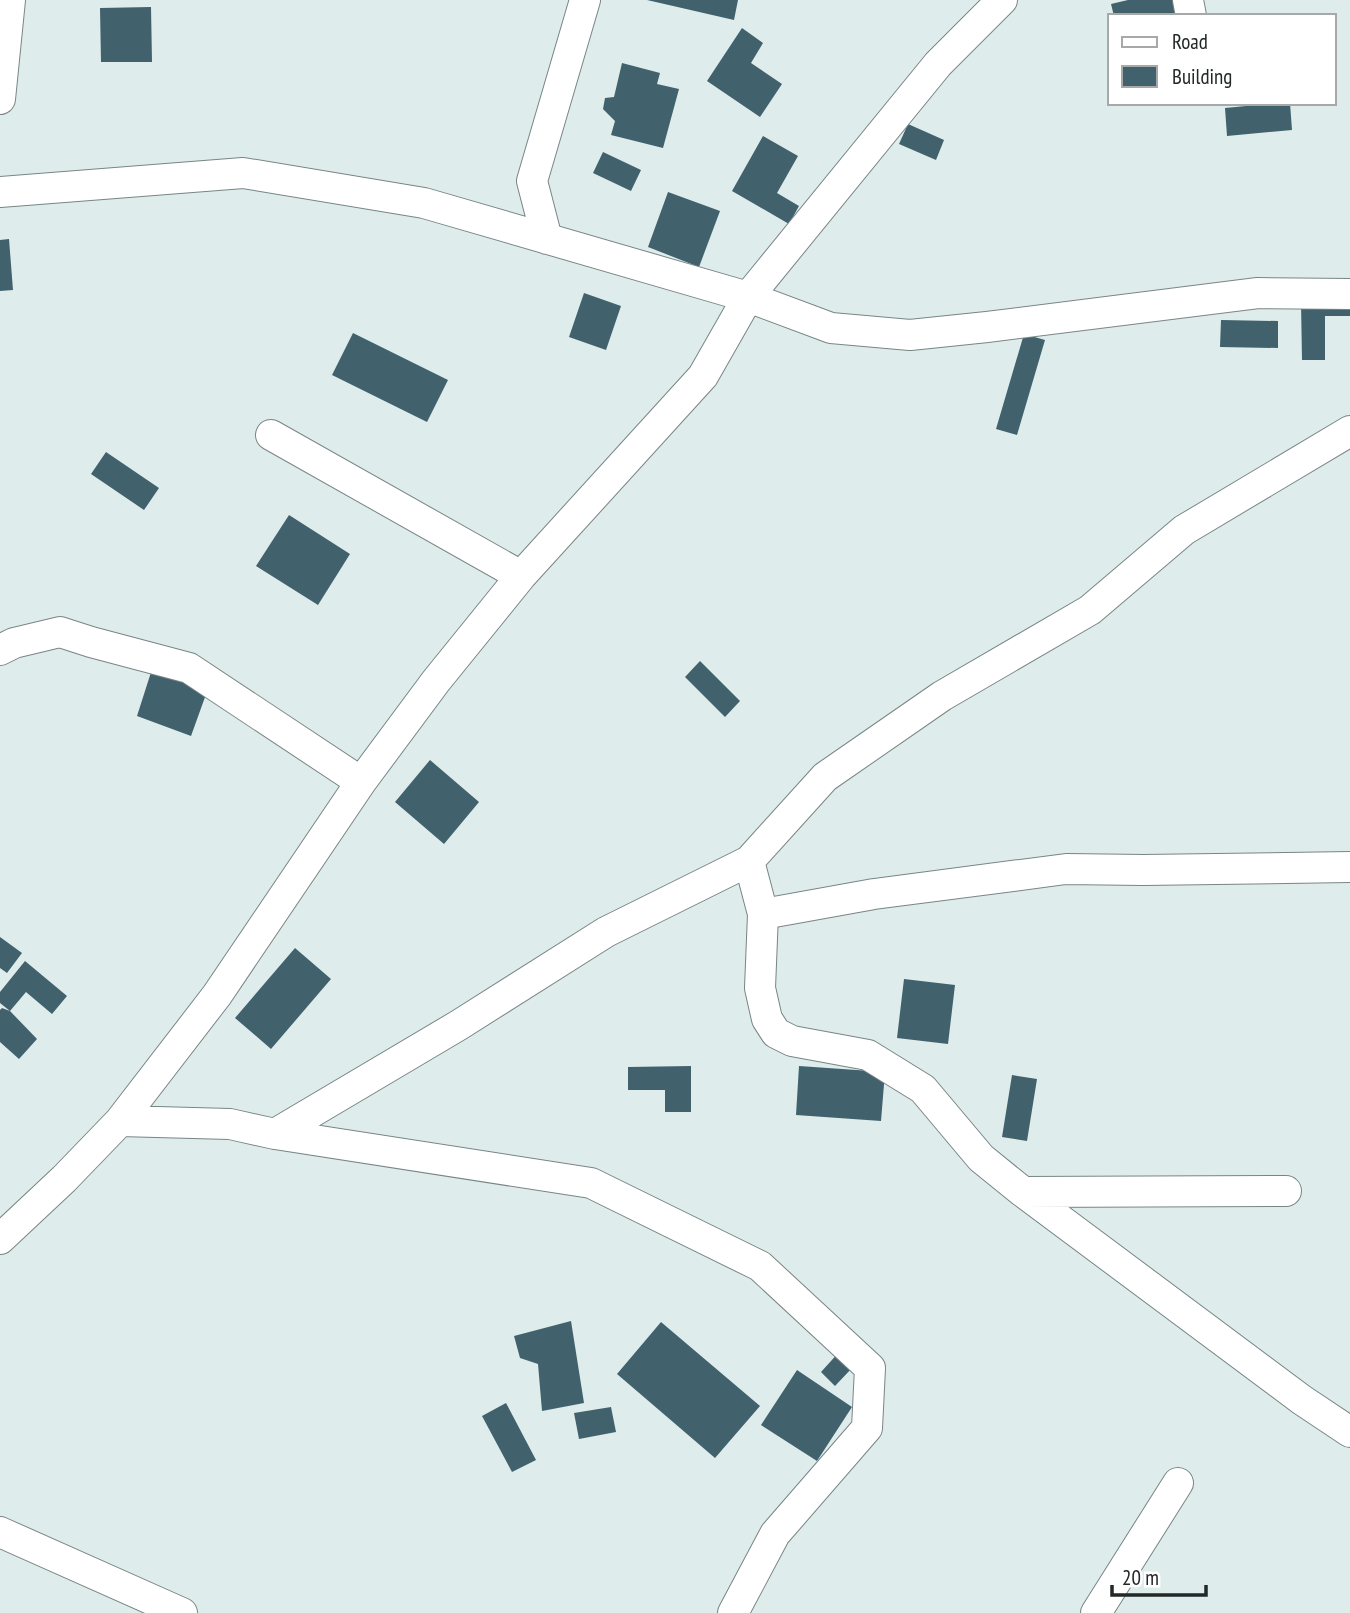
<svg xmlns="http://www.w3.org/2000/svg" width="1350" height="1613" font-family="'PT Sans Narrow',sans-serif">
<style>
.building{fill:#41616c}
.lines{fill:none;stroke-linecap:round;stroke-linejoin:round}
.street-casing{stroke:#798585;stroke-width:32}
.street{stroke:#fff;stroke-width:30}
</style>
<rect width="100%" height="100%" fill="#deecec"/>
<path class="building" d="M647,0H738L734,20Z
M1128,0H1181L1185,16H1114L1111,4Z
M151,7L152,62H101L100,8Z
M742,28L763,43L751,63L782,84L760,117L707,81Z
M622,63L660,73L657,84L679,89L663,148L611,135L615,121L603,109L605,98L614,97Z
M1276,103H1290L1292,130L1227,136L1225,108Z
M908,124L944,140L936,160L899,144Z
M763,136L798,156L777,193L799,206L789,224L732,191Z
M603,152L641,170L631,191L593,173Z
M668,192L720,211L699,267L648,247Z
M9,239L13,290L0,291V240Z
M584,293L621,306L606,350L569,337Z
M1350,301V316H1325V360H1302L1301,302Z
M1221,320L1278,321V348L1220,347Z
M353,333L448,380L427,422L332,375Z
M1024,334L1045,340L1017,435L996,429Z
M106,452L159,488L144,510L91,474Z
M289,515L350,554L318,605L256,566Z
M700,661L740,701L725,717L685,677Z
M153,666L209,686L191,736L137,716Z
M430,760L479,802L444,844L395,802Z
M0,937L22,953L7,973L0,968Z
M295,948L331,979L271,1049L235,1018Z
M25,961L67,996L52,1014L26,992L10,1011L0,1003V992Z
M904,979L955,985L948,1044L897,1038Z
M2,1008L10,1011L37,1039L19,1059L0,1042V1010Z
M691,1066V1112H665V1090H628V1067Z
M799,1066L885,1072L881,1121L796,1115Z
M1012,1075L1037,1079L1027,1141L1002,1137Z
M571,1321L584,1403L542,1411L538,1364L520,1358L514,1336Z
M661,1322L760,1406L715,1458L617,1374Z
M841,1350L852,1368L835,1386L821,1372Z
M797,1370L852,1407L817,1461L761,1425Z
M506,1403L536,1460L512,1472L482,1416Z
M611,1407L616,1432L579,1439L574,1413Z"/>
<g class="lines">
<defs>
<path id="street" d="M1188,0L1191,16
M0,99L10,0
M0,192L243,173L424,203L748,297L831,328L910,335L987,327L1258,293L1350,294
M547,239L532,181L585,0
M271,435L521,576
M0,650L14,643L60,632L91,642L189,668L361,782
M749,861L825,777L942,696L1090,610L1184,530L1350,431
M763,914L874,894L1066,869L1143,870L1350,867
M120,1121L230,1124L275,1134L591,1183L760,1266L870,1368L867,1428L775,1534L733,1613
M275,1134L459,1025L606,932L749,861L763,914L760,988L767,1019L776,1033L792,1041L868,1055L923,1089L981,1158L1023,1192L1302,1400L1350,1432
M1023,1192L1286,1191
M0,1239L64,1179L120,1121L217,995L361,782L436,681L521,576L703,376L748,297L938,64L1002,0
M0,1532L182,1613
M1096,1613L1178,1483"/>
</defs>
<use href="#street" class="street-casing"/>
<use href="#street" class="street"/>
</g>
<rect x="1108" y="14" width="228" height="91" fill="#ffffff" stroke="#a7a9a9" stroke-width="2"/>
<rect x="1122" y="37" width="35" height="10" fill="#ffffff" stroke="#a7a9a9" stroke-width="2"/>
<text x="1172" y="49" font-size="21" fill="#222727">Road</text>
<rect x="1122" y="66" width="35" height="21" fill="#41616c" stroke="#a7a9a9" stroke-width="2"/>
<text x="1172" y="84" font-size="21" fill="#222727">Building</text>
<path d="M1112 1585v10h94v-10" fill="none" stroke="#222727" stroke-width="3.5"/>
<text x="1122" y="1585" font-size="21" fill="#222727" stroke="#ffffff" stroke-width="5" paint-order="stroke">20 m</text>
</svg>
